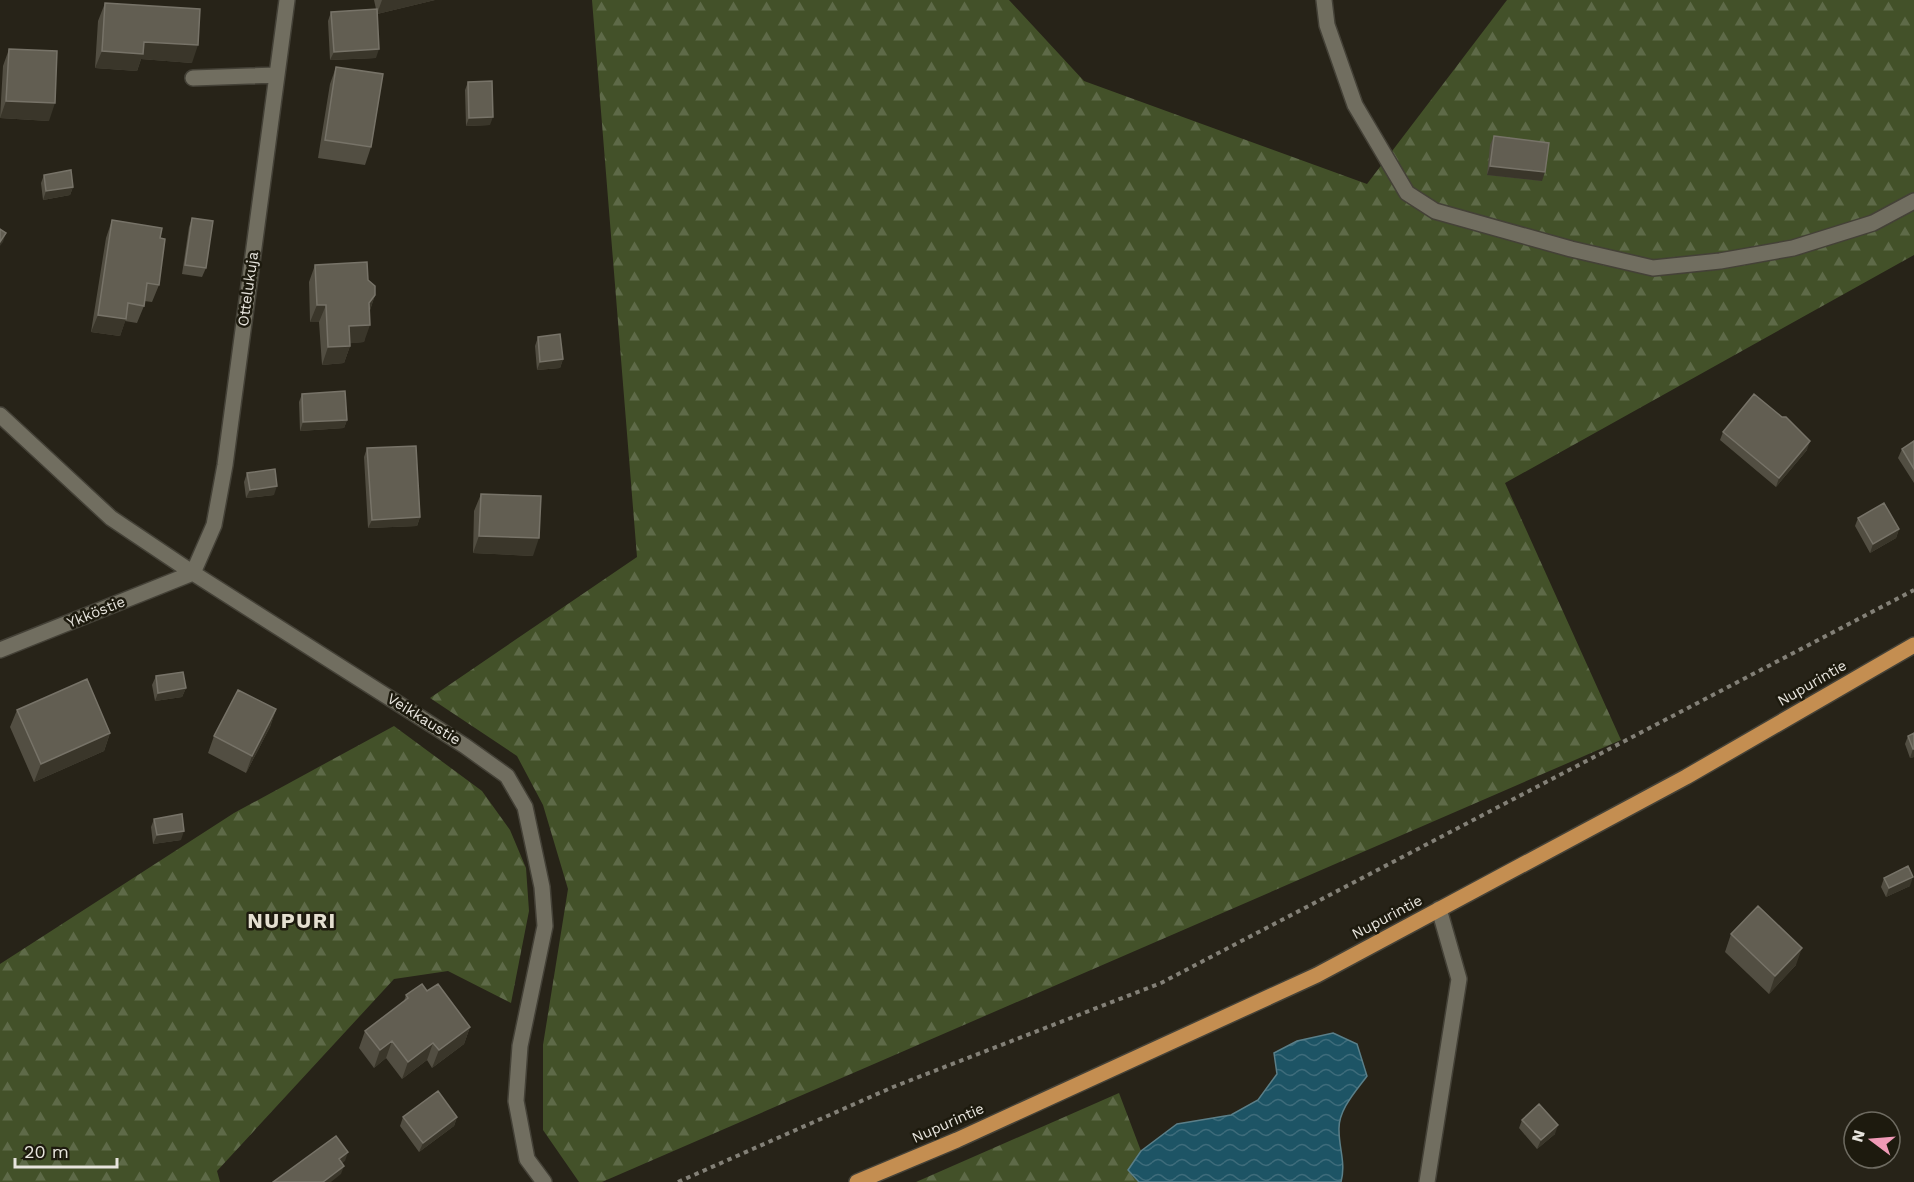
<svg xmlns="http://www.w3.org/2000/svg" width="1914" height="1182" font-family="'Work Sans',sans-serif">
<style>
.forest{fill:url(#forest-firs)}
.water{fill:url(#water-waves);stroke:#5a7f89;stroke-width:1.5}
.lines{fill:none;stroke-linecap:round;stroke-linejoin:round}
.minor-casing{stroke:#444137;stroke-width:18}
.major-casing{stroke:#444137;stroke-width:18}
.path{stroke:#838077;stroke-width:4;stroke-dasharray:4.5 4.5;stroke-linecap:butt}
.minor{stroke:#716e60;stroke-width:15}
.major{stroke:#c48e51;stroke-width:15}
.wall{fill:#524e42}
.shaded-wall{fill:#3a362a}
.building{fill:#625e52;stroke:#777368;stroke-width:1.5}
.labels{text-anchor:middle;stroke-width:5;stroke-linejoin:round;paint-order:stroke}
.street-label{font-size:15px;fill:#e7e4dd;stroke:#1d1a0e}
.district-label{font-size:21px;font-weight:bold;letter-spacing:1.5px;fill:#e4dfd0;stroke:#1d1a0e}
</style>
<defs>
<pattern id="forest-firs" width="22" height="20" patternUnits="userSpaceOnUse" patternTransform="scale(1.5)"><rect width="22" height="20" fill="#435129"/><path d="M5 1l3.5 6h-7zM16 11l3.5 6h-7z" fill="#5e6a48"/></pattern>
<pattern id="water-waves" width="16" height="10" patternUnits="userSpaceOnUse" patternTransform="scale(1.5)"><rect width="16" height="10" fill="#1d5465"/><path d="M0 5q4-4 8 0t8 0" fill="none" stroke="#3e6c7b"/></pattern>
</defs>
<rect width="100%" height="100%" fill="#272318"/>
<path class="forest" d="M592,0H1009L1084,81L1367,184L1507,0H1914V255L1505,483L1621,740L602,1182H579L543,1130V1045L568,889L543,805L517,756L430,698L637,557Z
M394,726L482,791L510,830L526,868L529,911L511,1003L448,971L394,979L217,1171L220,1182H0V964L234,813Z
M1119,1093L1141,1151L1129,1170L1139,1182H916Z"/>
<path class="water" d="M1333,1033L1357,1044L1367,1076C1356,1091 1338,1110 1339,1130C1339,1149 1346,1163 1341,1182H1139L1128,1170L1141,1151L1177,1124L1231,1115L1258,1100L1277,1074L1274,1053L1297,1041Z"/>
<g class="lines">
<defs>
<path id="minor" d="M1324,0L1327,25L1355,105L1407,193L1435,211L1571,249L1653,268L1720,261L1793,248L1873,223L1914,201
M193,78L277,75
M0,415L111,518L193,573L465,746L507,776L525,807L542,887L545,926L520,1046L516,1101L527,1159L544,1182
M0,650L193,573L214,525L225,465L287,0
M1427,1182L1459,979L1439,909"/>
<path id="major" d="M857,1182L957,1140L1317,975L1686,777L1914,645"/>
</defs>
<use href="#minor" class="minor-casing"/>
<use href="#major" class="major-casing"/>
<path class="path" d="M678,1182L893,1087L1161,983L1914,590"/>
<use href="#minor" class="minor"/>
<use href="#major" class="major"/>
</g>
<path class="wall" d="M374,0H435L377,14L376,58L330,60L328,21L331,12L376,9Z
M105,3L192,63L141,59L137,71L95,68L98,21Z
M9,49L49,121L0,118L3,66Z
M336,67L371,147L365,165L318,158L330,84Z
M468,82L490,125L466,126L465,90Z
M1494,136L1542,181L1487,175L1490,145Z
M44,175L73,187L70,195L43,200L41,183Z
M192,218L206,268L202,277L182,274L189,227Z
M112,220L160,238L159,285L152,302L144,301V306L137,323L125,321L120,336L91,332L106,238Z
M315,265L368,280L375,295L370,310L364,342L350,343V346L344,363L322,365L319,322H310L309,282Z
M538,337L563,359L560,368L537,370L535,346Z
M302,394L347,420L344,428L300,431L299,402Z
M1723,432L1807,450L1776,487L1720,440Z
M1914,441V483L1898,458L1902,449Z
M367,448L420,517L417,526L368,528L364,457Z
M247,473L274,495L246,498L244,482Z
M481,494L533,556L473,553L474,511Z
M1858,518L1899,529L1896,538L1870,553L1855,526Z
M156,676L186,688L182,697L155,701L152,685Z
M276,709L270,727L246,773L208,753L214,736Z
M17,710L110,733L104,751L34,782L10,727Z
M1914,733V757L1910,758L1905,744L1908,736Z
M154,819L181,840L153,844L151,827Z
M1884,878L1910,886L1886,897L1881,887Z
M1731,934L1796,965L1769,994L1725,952Z
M427,991L470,1027L464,1044L432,1068L427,1060L402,1079L386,1058L374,1068L359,1048L365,1031L404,1001L406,995Z
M403,1117H457L454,1126L419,1152L400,1126Z
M1522,1120L1555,1134L1537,1149L1519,1128Z"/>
<path class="shaded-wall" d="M382,0H435L377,14Z
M144,42L198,45L192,63L141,59L137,71L95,68L102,51Z
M379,49L376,58L330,60L334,52Z
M6,101L55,103L49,121L0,118Z
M493,117L490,125L466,126L469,118Z
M1490,166L1545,172L1542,181L1487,175Z
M73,187L70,195L43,200L46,191Z
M6,233L3,242L0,246V242Z
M375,295L369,313V303Z
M317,305H326L319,322H310Z
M98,315L126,319L120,336L91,332Z
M370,325L364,342L343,344L349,326Z
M350,346L344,363L322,365L328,347Z
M563,359L560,368L537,370L540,362Z
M347,420L344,428L300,431L303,422Z
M1810,441L1807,450L1776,487L1779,478Z
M277,486L274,495L246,498L250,490Z
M420,517L417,526L368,528L372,520Z
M1899,529L1896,538L1870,553L1873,544Z
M479,536L539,538L533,556L473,553Z
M186,688L182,697L155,701L158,693Z
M276,709L270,727L246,773L252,756Z
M110,733L104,751L34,782L41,764Z
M1913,749H1914V757L1910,758Z
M184,831L181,840L153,844L157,835Z
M1913,877L1910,886L1886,897L1889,888Z
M1802,948L1796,965L1769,994L1775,976Z
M470,1027L464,1044L432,1068L439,1050Z
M392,1041L386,1058L374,1068L380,1050Z
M433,1043L427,1060L402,1079L408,1062Z
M457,1117L454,1126L419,1152L423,1143Z
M1558,1125L1555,1134L1537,1149L1541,1140Z
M348,1152L345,1161L336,1168L339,1159Z
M344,1166L341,1174L331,1182H323Z"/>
<path class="building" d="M105,3L200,9L198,45L144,42L143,54L102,51Z
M377,9L379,49L334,52L331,12Z
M9,49L57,51L55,103L6,101Z
M336,67L383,74L371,147L325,140Z
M492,81L493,117L469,118L468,82Z
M1494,136L1549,143L1545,172L1490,166Z
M71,170L73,187L46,191L44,175Z
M192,218L213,221L206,268L185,265Z
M112,220L162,228L160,238L165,239L159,285L147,283L144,306L128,303L126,319L98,315Z
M0,229L6,233L0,242Z
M367,262L368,280L375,286V295L369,303L370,325L349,326L350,346L328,347L326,305H317L315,265Z
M560,334L563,359L540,362L538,337Z
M345,391L347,420L303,422L302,394Z
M1754,394L1782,417H1786L1810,441L1779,478L1723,432Z
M1914,441V469L1902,449Z
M416,446L420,517L372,520L367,448Z
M275,469L277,486L250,490L247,473Z
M481,494L541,496L539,538L479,536Z
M1884,503L1899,529L1873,544L1858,518Z
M183,672L186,688L158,693L156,676Z
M87,679L110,733L41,764L17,710Z
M238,690L276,709L252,756L214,736Z
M1914,733V749H1913L1908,736Z
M182,814L184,831L157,835L154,819Z
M1908,866L1913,877L1889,888L1884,878Z
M1758,906L1802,948L1775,976L1731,934Z
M422,984L427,991L438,984L470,1027L439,1050L433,1043L408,1062L392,1041L380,1050L365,1031L408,998L406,995Z
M438,1091L457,1117L423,1143L403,1117Z
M1539,1104L1558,1125L1541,1140L1522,1120Z
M336,1136L348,1152L339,1159L344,1166L323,1182H273Z"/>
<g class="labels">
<g class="street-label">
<text transform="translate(248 289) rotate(-82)" y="5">Ottelukuja</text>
<text transform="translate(96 612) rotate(-22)" y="5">Ykköstie</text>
<text transform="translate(1812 683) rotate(-30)" y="5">Nupurintie</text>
<text transform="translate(424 719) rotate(32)" y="5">Veikkaustie</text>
<text transform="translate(1387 917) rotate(-28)" y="5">Nupurintie</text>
<text transform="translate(948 1123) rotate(-24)" y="5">Nupurintie</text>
</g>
<g class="district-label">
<text x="292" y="928">NUPURI</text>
</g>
</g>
<g transform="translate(1872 1140) rotate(286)"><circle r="28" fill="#1d1a0e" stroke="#6e6b61" stroke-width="1.5"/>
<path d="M0-4.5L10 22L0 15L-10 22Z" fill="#f09ab7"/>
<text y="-9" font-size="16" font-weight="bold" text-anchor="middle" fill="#e7e4dd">N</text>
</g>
<path d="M15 1158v9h102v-9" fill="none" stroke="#e7e4dd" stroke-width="3"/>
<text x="24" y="1158" font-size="18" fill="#e7e4dd" stroke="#1d1a0e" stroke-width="4.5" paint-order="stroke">20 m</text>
</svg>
